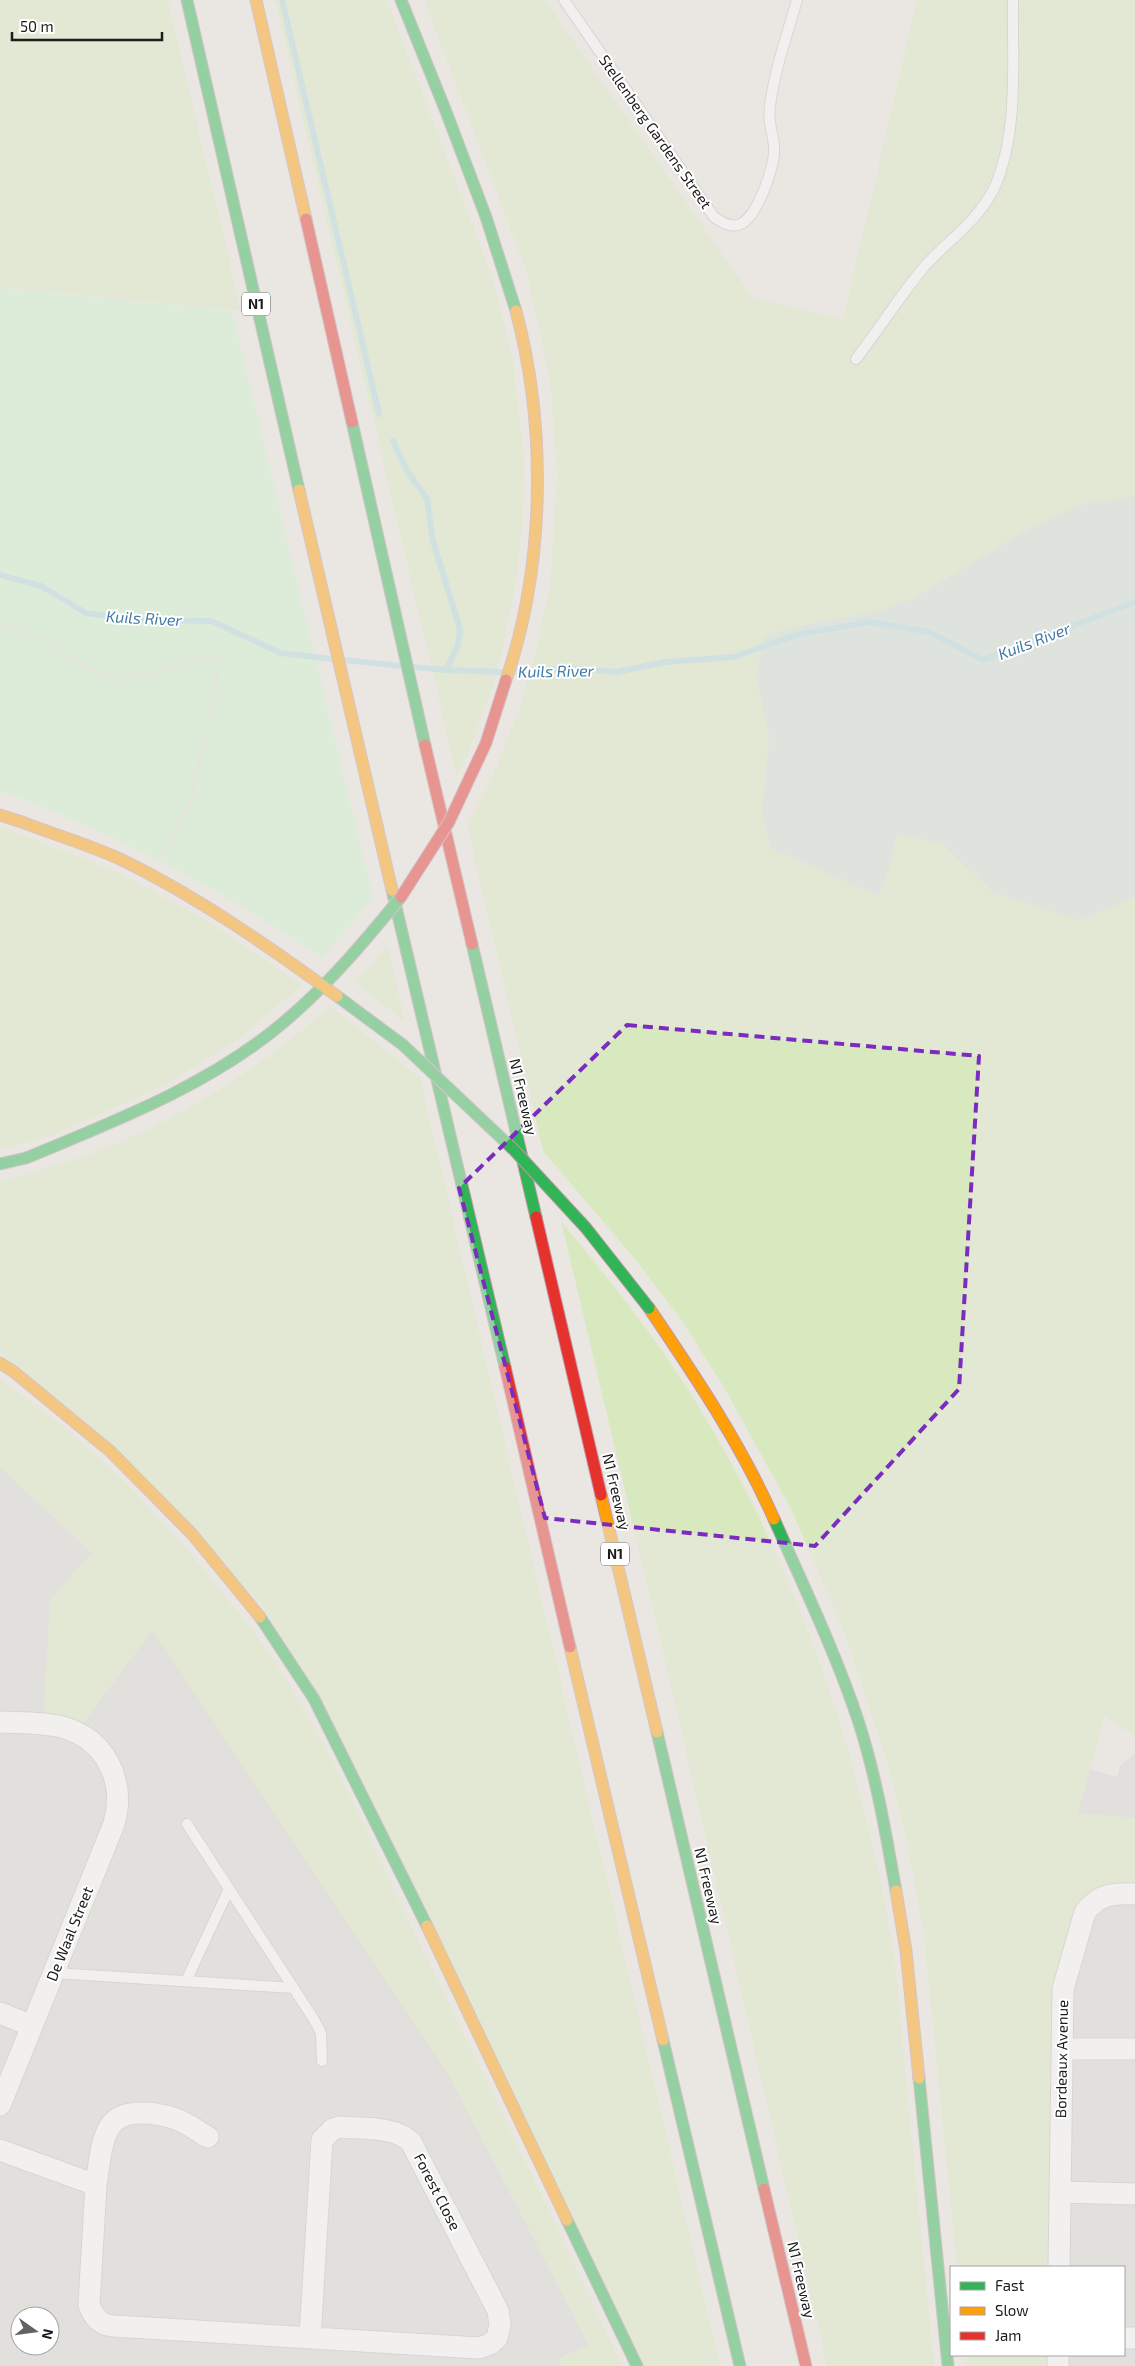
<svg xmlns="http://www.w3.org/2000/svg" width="1135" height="2366" font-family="'Exo 2',sans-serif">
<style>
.residential{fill:#d9d7d5;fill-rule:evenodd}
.grass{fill:#d9e9bf}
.wetland{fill:#d1e1d6}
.park{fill:#cef2cc}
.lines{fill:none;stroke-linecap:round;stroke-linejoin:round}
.stream{stroke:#b4dae0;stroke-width:6}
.lane-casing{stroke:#c2c1bf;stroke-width:12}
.street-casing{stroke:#c2c1bf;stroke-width:23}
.fast-casing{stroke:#c099a7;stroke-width:13}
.slow-casing{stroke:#c099a7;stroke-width:13}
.jam-casing{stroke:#c099a7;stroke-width:13}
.path{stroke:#ead7d6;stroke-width:3;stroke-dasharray:2.5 2.5;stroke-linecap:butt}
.lane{stroke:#fcfbfb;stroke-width:10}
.street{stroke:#fcfbfb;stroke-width:21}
.fast{stroke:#30b455;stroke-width:11}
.slow{stroke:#ff9f0a;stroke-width:11}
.jam{stroke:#e5322d;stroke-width:11}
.fast-bridge-casing{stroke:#c099a7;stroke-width:13;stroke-linecap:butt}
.slow-bridge-casing{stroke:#c099a7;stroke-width:13;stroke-linecap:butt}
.jam-bridge-casing{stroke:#c099a7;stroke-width:13;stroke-linecap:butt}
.fast-bridge{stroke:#30b455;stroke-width:11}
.slow-bridge{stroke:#ff9f0a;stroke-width:11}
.jam-bridge{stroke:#e5322d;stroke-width:11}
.marked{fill:none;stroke:#7b2cbf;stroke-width:4;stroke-dasharray:10 6;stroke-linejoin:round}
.labels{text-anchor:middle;stroke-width:4;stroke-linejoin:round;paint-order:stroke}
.shield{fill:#fff;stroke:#5f5f5f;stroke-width:1}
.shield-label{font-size:14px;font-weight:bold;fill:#1b1b1b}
.street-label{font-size:15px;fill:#1b1b1b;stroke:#fff}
.water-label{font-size:16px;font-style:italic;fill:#417ba6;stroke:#fff}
</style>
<rect width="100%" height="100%" fill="#eae7e3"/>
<path class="residential" d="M0,1467L92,1553L50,1600L78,1730L153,1629L450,2077L589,2345L560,2358L561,2366H0ZM20,2316H50V2346H20Z
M1135,1753V1818L1077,1814L1090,1769L1117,1777L1120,1766Z
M1135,1893V2366H1057V2355H1124V2267H1058L1061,1989L1084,1911Z"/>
<path class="grass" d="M0,0H168L241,311L0,287Z
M275,0H387L494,282L512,354L524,456L523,517L517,578L497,674L469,752L457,777Z
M424,0H545L752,297L843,319L917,0H1135V1736L1104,1716L1078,1813L1135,1818V1885C1105,1883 1092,1883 1075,1909L1050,2267H957L924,1936L906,1837L884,1752L846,1636L791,1509L725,1389L681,1319L635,1259L543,1151L467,826L492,778L520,707L537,646L550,586L557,475L550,380L526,270Z
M0,826L118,872L213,924L302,985L238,1039L167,1084L53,1135L0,1150Z
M388,946L405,1022L355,982Z
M330,1006L420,1078L720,2366H643L262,1604L0,1351V1180C123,1154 237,1090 330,1006Z
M561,1221C608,1278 655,1336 694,1399C797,1566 861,1755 893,1948C900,1994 902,2042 907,2089C916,2181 925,2274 934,2366H827L658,1630Z
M0,1380C87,1437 158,1512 222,1592C247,1623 272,1654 292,1688C346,1780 388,1879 435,1975C498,2105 562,2235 622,2366H561L560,2358L589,2345L450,2077L153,1630L77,1730L43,1723L50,1600L92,1553L0,1467Z
M966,2355H1049V2366H967Z"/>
<path class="wetland" d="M1135,496V897L1080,921L994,893L941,843L897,835L889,869L878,896L770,848L762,814L769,735L756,677L764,635L805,625L879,611L914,598L1033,526L1082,504Z"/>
<path class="park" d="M0,288L232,311L373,898L322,958C244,905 162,858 75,821C50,810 25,799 0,792Z"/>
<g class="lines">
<path class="stream" d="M282,0L379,414
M393,441L406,469L427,499L433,541L460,629L458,645L446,670
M0,575L41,586L86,613L131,620L211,621L281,653L331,659
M344,660L401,666
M413,667L446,670L503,672
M516,672L571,668L616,672L665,662L733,657L800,634L870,622L929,632L983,660L1135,602"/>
<defs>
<path id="lane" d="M564,0L714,217C721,222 729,227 738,225C756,221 774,168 774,152C775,141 771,133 770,122C768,111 771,99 773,88C778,59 789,29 797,0
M856,359C879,329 900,296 924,267C948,240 981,219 996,184C1019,128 1012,60 1013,0
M187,1824L313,2018L321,2033L322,2061
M54,1973L294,1988
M186,1981L229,1889"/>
<path id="street" d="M0,1722C20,1723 42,1722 62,1727C106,1739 126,1781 114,1824L0,2105
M0,2013L32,2026
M1062,2049H1135
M0,2150L96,2185L89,2305C94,2318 100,2325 114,2326L479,2348L490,2344L497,2338L500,2325L498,2311L411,2142C394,2126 362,2129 340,2127L333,2129L322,2140L310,2338
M96,2185C99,2167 100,2144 109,2128C120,2108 151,2112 170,2117C183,2120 196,2130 208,2137
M1060,2192L1135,2194
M1059,2267L1063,1989L1085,1912C1099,1894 1113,1893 1135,1894
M1124,2338H1135
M1058,2366V2355"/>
<path id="fast" d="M187,0L299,490
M401,0L445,109
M352,422L425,745
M392,890L505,1367
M472,944L536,1217
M0,1164L26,1158
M774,1519C803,1585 835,1651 858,1720C876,1775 886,1834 896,1891
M260,1617L314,1699L427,1926
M657,1732L764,2189
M663,2040L740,2366
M919,2078L948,2366
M567,2220L637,2366"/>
<path id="slow" d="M256,0L306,219
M299,490L392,890
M0,815L22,822
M649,1308C695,1376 741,1444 774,1519
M0,1363L14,1372L110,1451L192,1534L260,1617
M601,1495L657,1732
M570,1647L663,2040
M896,1891L906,1951L919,2078
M427,1926L567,2220"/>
<path id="jam" d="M306,219L352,422
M425,745L472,944
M536,1217L601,1495
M505,1367L570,1647
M764,2189L806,2366"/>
</defs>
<use href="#lane" class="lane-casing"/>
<use href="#street" class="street-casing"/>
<use href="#fast" class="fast-casing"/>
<use href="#slow" class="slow-casing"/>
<use href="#jam" class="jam-casing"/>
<path class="path" d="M0,621L42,641L107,678L155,674L194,659L220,660L205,741L190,801L162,857"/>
<use href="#lane" class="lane"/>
<use href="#street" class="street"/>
<use href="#fast" class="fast"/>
<use href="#slow" class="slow"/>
<use href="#jam" class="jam"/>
<defs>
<path id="fast-bridge" d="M445,109L486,217L516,311
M337,996L403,1045L515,1151L586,1228L649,1308
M26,1158C115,1121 210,1085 284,1022C329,984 364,942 401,897"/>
<path id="slow-bridge" d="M506,680C545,566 547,428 516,311
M22,822C55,835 90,845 122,860C198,897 268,946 337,996"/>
<path id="jam-bridge" d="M401,897L449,822L486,743L506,680"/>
</defs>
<use href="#fast-bridge" class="fast-bridge-casing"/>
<use href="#slow-bridge" class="slow-bridge-casing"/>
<use href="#jam-bridge" class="jam-bridge-casing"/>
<use href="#fast-bridge" class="fast-bridge"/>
<use href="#slow-bridge" class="slow-bridge"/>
<use href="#jam-bridge" class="jam-bridge"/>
</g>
<path d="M0 0H1135V2366H0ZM627,1025L979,1056L959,1389L815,1546L545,1518L459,1188Z" fill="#eae7e3" fill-opacity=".55" fill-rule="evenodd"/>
<path class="marked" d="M627,1025L979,1056L959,1389L815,1546L545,1518L459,1188Z"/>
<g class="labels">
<g class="shield">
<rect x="242" y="292.5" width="28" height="23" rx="4"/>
<rect x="601" y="1542.5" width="28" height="23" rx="4"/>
</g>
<g class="shield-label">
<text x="256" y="309">N1</text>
<text x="615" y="1559">N1</text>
</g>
<g class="street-label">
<text transform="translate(655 132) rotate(55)" y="5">Stellenberg Gardens Street</text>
<text transform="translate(523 1097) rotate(77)" y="5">N1 Freeway</text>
<text transform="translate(616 1492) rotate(77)" y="5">N1 Freeway</text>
<text transform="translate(708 1886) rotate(77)" y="5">N1 Freeway</text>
<text transform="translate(70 1934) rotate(-68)" y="5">De Waal Street</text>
<text transform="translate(1062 2059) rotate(-89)" y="5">Bordeaux Avenue</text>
<text transform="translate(437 2192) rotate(63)" y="5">Forest Close</text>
<text transform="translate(801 2280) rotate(77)" y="5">N1 Freeway</text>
</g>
<g class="water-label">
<text transform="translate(144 618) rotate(3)" y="6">Kuils River</text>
<text transform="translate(1034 641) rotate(-21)" y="6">Kuils River</text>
<text transform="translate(556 671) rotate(-1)" y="6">Kuils River</text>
</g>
</g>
<rect x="950" y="2266" width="175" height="90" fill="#ffffff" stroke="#a4a4a4"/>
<rect x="960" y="2282" width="25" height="8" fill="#30b455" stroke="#a4a4a4"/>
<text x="995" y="2291" font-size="15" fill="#1b1b1b">Fast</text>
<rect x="960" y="2307" width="25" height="8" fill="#ff9f0a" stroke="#a4a4a4"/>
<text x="995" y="2316" font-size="15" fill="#1b1b1b">Slow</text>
<rect x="960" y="2332" width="25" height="8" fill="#e5322d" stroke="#a4a4a4"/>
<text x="995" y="2341" font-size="15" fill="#1b1b1b">Jam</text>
<g transform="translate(35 2331) rotate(104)"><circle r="24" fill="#ffffff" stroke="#a4a4a4"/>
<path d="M0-4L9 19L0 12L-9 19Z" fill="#636261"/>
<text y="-8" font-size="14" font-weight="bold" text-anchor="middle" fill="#1b1b1b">N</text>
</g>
<path d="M12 32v8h150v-8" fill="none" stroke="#1b1b1b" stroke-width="2.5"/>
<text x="20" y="32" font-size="15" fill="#1b1b1b" stroke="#ffffff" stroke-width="4" paint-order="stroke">50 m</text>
</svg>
